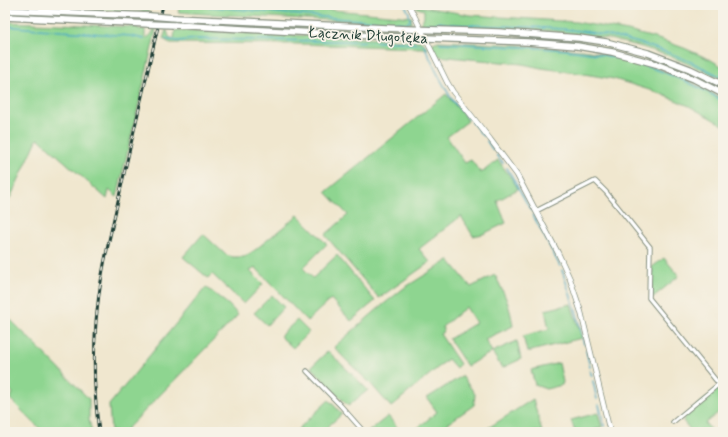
<svg xmlns="http://www.w3.org/2000/svg" width="728" height="437" font-family="Mynerve,sans-serif">
<style>
.green{fill:#8ed590;stroke:#568962}
.lines{fill:none;stroke-linecap:round;stroke-linejoin:round}
.stream{stroke:#41a7c2;stroke-width:1.5}
.minor-casing{stroke:#889282;stroke-width:5.5}
.tertiary-casing{stroke:#889282;stroke-width:6}
.primary-casing{stroke:#889282;stroke-width:8}
.minor{stroke:#fff;stroke-width:3.5}
.tertiary{stroke:#fff;stroke-width:4.5}
.primary{stroke:#fff;stroke-width:5.5}
.rail-casing{stroke:#1f3d34;stroke-width:3}
.rail{stroke:#f7f3e8;stroke-width:1.5;stroke-dasharray:4.5;stroke-linecap:butt}
.primary-bridge-casing{stroke:#889282;stroke-width:8;stroke-linecap:butt}
.primary-bridge{stroke:#fff;stroke-width:5.5}
.labels{text-anchor:middle;stroke-width:3.5;stroke-linejoin:round;paint-order:stroke}
.street-label{font-size:15px;fill:#1f3d34;stroke:#f7f3e8}
</style>
<rect width="100%" height="100%" fill="#f7f3e8"/>
<filter id="ink" filterUnits="userSpaceOnUse"><feTurbulence type="fractalNoise" baseFrequency=".025" numOctaves="2"/><feDisplacementMap in="SourceGraphic" scale="8" xChannelSelector="R" yChannelSelector="G"/><feConvolveMatrix kernelMatrix="1 2 1 2 8 2 1 2 1" color-interpolation-filters="sRGB"/></filter>
<filter id="wash" filterUnits="userSpaceOnUse"><feTurbulence type="fractalNoise" baseFrequency=".012" numOctaves="4" result="noise"/><feDisplacementMap in="SourceGraphic" scale="16" xChannelSelector="R" yChannelSelector="G"/><feGaussianBlur stdDeviation="0.9" result="paint"/><feColorMatrix in="noise" values="0 0 0 0 0 0 0 0 0 0 0 0 0 0 0 0 0 1.4 0 .05"/><feComposite in="paint" operator="in"/></filter>
<g filter="url(#wash)">
<rect width="100%" height="100%" fill="#f0e7cf"/>
<path class="green" d="M5,5H149V11H142Z
M180,5H229L293,10L299,7L412,17L411,24H408L205,14L178,12Z
M413,5L470,15L576,22L628,31L658,39L684,48L711,60L723,67V80L697,68L669,56L642,47L610,39L550,31L431,26L424,25L421,23L424,17V10L414,7Z
M5,12L150,19L149,22L5,15Z
M175,20L409,31L407,33C330,29 252,26 175,22Z
M5,22L138,27V29H145V38C149,37 153,34 154,29L156,30L117,197L109,190L107,199L39,139L37,140L5,209V38L7,37L5,35Z
M166,30H167L169,37L174,39L175,30L181,31L182,30L404,40C414,45 420,34 428,49L422,48L297,44L170,43L163,39Z
M438,41C475,43 513,44 550,47C565,49 580,49 595,52C640,59 684,76 723,99V125L689,106L659,93L614,79L578,73L541,68L522,64L438,56L432,47L433,43Z
M446,94L468,121L447,137L465,163L471,160L481,173L498,160L514,182L518,189L497,201L506,223L483,234L473,236L461,216L419,249L430,262L379,298L325,235L348,215L326,192Z
M298,215L327,244L303,268L313,278L337,255L375,301L351,321L331,299L307,321L255,267L250,271L263,284L244,304L212,274L208,278L183,257L203,234L226,255L233,257H244L255,250Z
M664,258L679,276L652,298V267Z
M449,260L471,287L495,275C504,293 510,305 513,326L485,339L492,352L517,341L521,359L502,368L492,352L467,366L449,339L476,323L466,307L442,327L444,331L440,334L460,364L456,368L448,359L391,407L370,383L344,358L334,347L380,307L404,288Z
M206,287L229,305L238,315L124,432H111L109,405Z
M272,295L284,307L267,325L254,313Z
M571,304L582,338L527,352L523,336L549,329L545,310Z
M5,314L89,399V420L92,432H35L41,430L10,399L13,393L10,390L5,389Z
M297,320L309,332L293,348L280,336Z
M328,351L368,390L348,406L311,367Z
M559,363L563,382L562,385L546,389L535,385L531,370Z
M462,376L475,394L474,405L447,424L453,432H413L437,412L427,398Z
M716,390L721,391L723,393V409L705,423L713,432H692L683,421L686,415Z
M533,399L542,432H482Z
M329,400L342,414L324,430L326,432H295Z
M598,413L602,427L589,432H575L571,420Z
M388,416L401,432H368Z"/>
<g class="lines">
<path class="stream" d="M192,5L346,19L406,23L409,22L410,20L409,13L405,5
M426,24H434L439,22L448,24C494,27 542,25 588,32C635,39 681,55 723,78
M5,26L61,31L131,36L144,39
M165,39L178,41L197,39L401,42C410,46 415,41 424,45L437,73L452,100L469,119
M439,43C465,44 492,46 518,47C547,48 575,50 603,55C645,63 686,79 723,101
M472,122L483,136
M487,141L493,150
M497,155L503,163
M507,168L514,180L531,211
M533,215L560,266
M562,270L577,315L584,344
M586,350L590,367
M590,371L592,376
M593,381L597,399
M599,405L604,426"/>
</g>
</g>
<g filter="url(#ink)">
<g class="lines">
<defs>
<path id="minor" d="M536,211L595,181L606,192L650,247L649,298L723,389
M307,371L341,406L364,432
M673,422L719,384"/>
<path id="tertiary" d="M409,5L447,82L453,92L490,139L517,175L558,253L570,279L581,312L610,432"/>
<path id="primary" d="M5,10L150,16
M5,17L149,24
M175,18L407,29L499,32L579,38L606,42L648,53L690,69L723,85
M174,25L352,35L527,42L577,46L612,52L656,64L694,79L723,94"/>
</defs>
<use href="#minor" class="minor-casing"/>
<use href="#tertiary" class="tertiary-casing"/>
<use href="#primary" class="primary-casing"/>
<use href="#minor" class="minor"/>
<use href="#tertiary" class="tertiary"/>
<use href="#primary" class="primary"/>
<defs>
<path id="rail" d="M99,432C92,380 93,326 102,275C108,241 117,207 124,174C137,118 150,61 163,5"/>
</defs>
<use href="#rail" class="rail-casing"/>
<use href="#rail" class="rail"/>
<defs>
<path id="primary-bridge" d="M150,16L175,18
M149,24L174,25"/>
</defs>
<use href="#primary-bridge" class="primary-bridge-casing"/>
<use href="#primary-bridge" class="primary-bridge"/>
</g>
</g>
<g class="labels">
<g class="street-label">
<text transform="translate(368 35) rotate(3)" y="5">Łącznik Długołęka</text>
</g>
</g>
<rect width="728" height="437" fill="none" stroke="#f7f3e8" stroke-width="20"/>
</svg>
